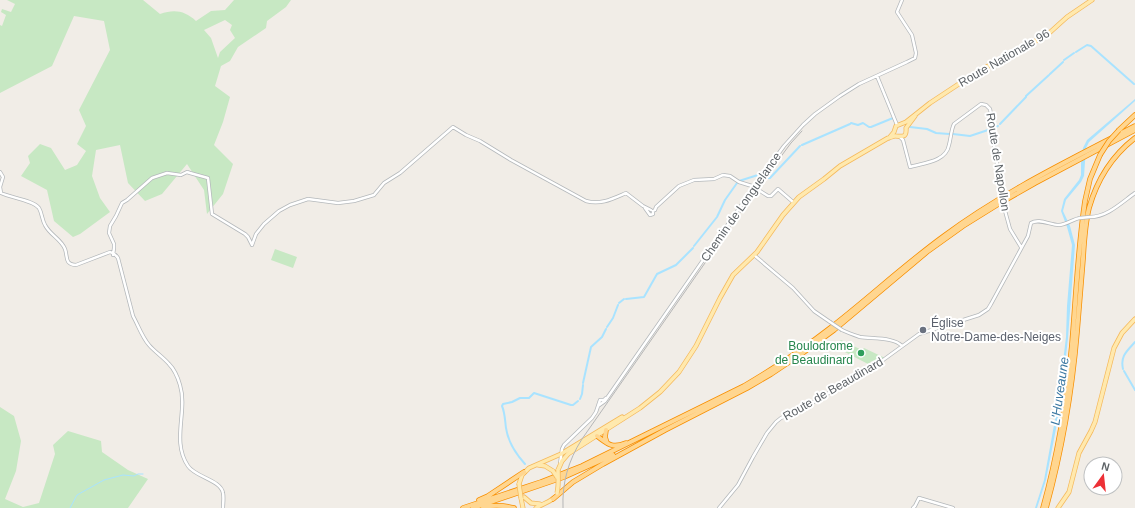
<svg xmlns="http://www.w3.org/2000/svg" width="1135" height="508" font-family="Arial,sans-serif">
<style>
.green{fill:#c7e8c3;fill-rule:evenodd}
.water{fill:#a9e3ff}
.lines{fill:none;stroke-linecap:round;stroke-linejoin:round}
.stream{stroke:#a9e3ff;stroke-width:1}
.canal{stroke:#a9e3ff;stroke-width:2}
.minor-casing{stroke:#b4b8bb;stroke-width:4}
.major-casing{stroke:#f5b95c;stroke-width:5}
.highway-casing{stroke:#f88f00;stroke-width:5.5}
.minor{stroke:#fff;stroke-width:2.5}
.major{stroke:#ffe9ae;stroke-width:3.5}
.highway{stroke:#ffd690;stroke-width:4}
.tram{stroke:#b5b6b7;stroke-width:1}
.minor-bridge-casing{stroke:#b4b8bb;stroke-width:4;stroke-linecap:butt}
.major-bridge-casing{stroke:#f5b95c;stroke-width:5;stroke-linecap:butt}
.highway-bridge-casing{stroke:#f88f00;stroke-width:5.5;stroke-linecap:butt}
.minor-bridge{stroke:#fff;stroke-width:2.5}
.major-bridge{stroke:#ffe9ae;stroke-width:3.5}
.highway-bridge{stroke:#ffd690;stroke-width:4}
.worship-dot{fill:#6b7280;stroke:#fff;stroke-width:1.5}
.leisure-dot{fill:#2e9e5b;stroke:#fff;stroke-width:1.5}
.labels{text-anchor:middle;stroke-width:4;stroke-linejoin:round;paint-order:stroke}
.street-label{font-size:12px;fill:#5e6367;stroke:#fff}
.worship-label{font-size:12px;fill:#5b616d;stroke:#fff;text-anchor:start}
.leisure-label{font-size:12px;fill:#27864d;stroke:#fff;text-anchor:end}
.water-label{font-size:13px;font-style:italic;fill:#3c79a3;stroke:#fff}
</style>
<rect width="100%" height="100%" fill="#f1ede7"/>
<path class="green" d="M7,0H143L160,14C175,9 185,11 196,21L211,11L225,10L234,0H291L286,7L267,21L266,28L238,47L230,61L221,66L215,86L230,97L223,122L214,145L233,164L223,194L207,214L204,190L187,164L162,194L145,201L128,183L120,145L96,150L92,176L100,198L110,212L80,234L73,237L54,221L47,190L21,176L30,163L28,156L40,144L51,148L65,170L77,165L86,151L77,144L86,126L79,110L110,50L104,21L74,16L52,66L0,93V25L2,26L6,15L1,12L2,9L11,12L15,4ZM225,20L232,25L230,30L235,38L220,52L218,58L211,38L204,30Z
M275,249L297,257L293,268L271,260Z
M841,340L862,350L864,348L885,358L877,363L872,361L868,364L841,350L843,348L838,343Z
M0,407L14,416L21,441L16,471L5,499L23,507L39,503L55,454L53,445L68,431L101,441L102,452L128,470L148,479L128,508H0Z"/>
<path class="water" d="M1135,99V101L1089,142L1086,148L1084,176L1081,182L1066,200L1063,211L1070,226L1075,245L1068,338L1061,403L1046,480L1037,508H1035L1044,480L1058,403L1066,337L1067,306L1072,245L1067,227L1061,211L1064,199L1079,180L1081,175V163L1083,148L1087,140Z"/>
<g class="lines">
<path class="stream" d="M70,508L77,495L104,480L123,475L134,476L138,474H143"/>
<path class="canal" d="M1076,52L1087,45L1091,46L1134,84
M1064,60L1074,53
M1050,74L1063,62
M1026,96L1049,75
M851,123L858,125L863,123L869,127H871L893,118
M1000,124L1026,97
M910,127L927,129L936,133L949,134
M995,127L998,126
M953,134L970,136L991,129
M802,145L850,124
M767,178H770L800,146
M739,181L761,174
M694,246L717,217L725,200L737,183
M626,299L644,297L657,274L676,265L693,248
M619,303L624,299
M607,327L613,318L618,305
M1123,369C1120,356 1127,351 1135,342
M1124,371L1135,390
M583,383L591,347L602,337L606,329
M580,399L582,394L583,385
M525,464C516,454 508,442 506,428C505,421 505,413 502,406L503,404L512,402L520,398H529L534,393L571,405H573L578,401"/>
<defs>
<path id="minor" d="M877,76L897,125
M900,137L903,140L910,167C923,163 946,162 949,145C951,138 951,130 954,124L981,104L986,105L990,109L992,119L994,145L1001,190
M0,172L3,177L0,187L1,193C11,198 33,200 39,208C42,213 42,220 45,225C50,235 61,239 65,249C68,257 64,264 76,265L110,252C114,253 116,255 118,258L133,316C138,325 142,337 149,345C155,352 163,357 169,364C174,369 178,378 180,385C188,411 171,441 188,466C195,477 221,480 223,493C224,498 223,503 223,508
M1004,207L1010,229L1021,247
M645,208L650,215L653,214V211
M653,211L655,210L656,207L679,186L694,180L714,179L723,175L730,176L739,182L752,186L768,196H771L778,189L793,202
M1090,217C1107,217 1121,203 1135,193
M252,245L256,234L264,224L279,211L290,205L308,199L338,203L354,201L374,195L384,183L400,173L453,127L466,135L480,141L511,160L586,201C601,205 612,199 626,193L643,206L651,210
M113,255L114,248V244L109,233L110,226L116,216L122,203L127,200L152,178L167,173L181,175L187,172L190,173L208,178L212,214L245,234L248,237L252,245
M754,255L793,288L814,311L830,322
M842,330C848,333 854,335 860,337C872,339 894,337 902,346
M598,406L605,401L754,187L784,146L803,125L815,114L840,96L859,84L907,62L915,58L916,53L912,35L897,12L902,0
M560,464L562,449L564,445L592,418L596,412L600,400H604L606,398
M719,508L738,485L753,457L767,433L776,422L781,418L802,409L879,363L919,334L979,315L988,309L991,304L1028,236L1031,223C1039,218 1050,225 1059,225C1066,225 1073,219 1080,218
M913,508L915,506L919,498L953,508"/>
<path id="major" d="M889,138L894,132L896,126L906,122L930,103L977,72L1047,35L1067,17L1092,0
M538,465L545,466L553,471
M558,470L562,461L568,454L640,408L660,392L679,372L696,346L720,298L733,275L757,252L783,215L799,197L824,179L840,166L888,138C889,138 894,136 895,136C901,136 907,139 906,128L915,116
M519,484L522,475L529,468L561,454L622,417
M524,497L531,503L540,504
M521,498L523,508
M536,508C542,504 548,503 554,498
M1058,508L1069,492L1079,453L1091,431L1095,422L1114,348L1122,333L1135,319"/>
<path id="highway" d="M1119,130L1135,115
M606,430L605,437L607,443
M597,436C608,444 612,449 626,443
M553,499L573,482L603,464L665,430L747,388L771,374L804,352L834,330L928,251L963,226L1000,203L1035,183L1135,130
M479,500L488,496L524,472
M483,507C494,505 503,505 514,508
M463,508L541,482L582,466L744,386C773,369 802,350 829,329C868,299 904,265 944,236C1003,192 1070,160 1135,126
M473,508L564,477L613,455
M1043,508C1058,454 1067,399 1072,344C1076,296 1078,248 1085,201L1090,179L1100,155
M1046,508C1062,450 1072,391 1077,332C1079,307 1081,283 1083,259C1084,242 1085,224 1089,208C1097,180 1113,155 1135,138"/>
</defs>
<use href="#minor" class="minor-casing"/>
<use href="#major" class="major-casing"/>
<use href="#highway" class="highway-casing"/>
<use href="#minor" class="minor"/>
<use href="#major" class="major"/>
<use href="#highway" class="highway"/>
<path class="tram" d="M563,508C562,483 568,461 582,439L756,190L791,143L802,131"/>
<defs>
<path id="minor-bridge" d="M1001,190L1004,207
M1080,218L1090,217
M830,322L842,330"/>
<path id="major-bridge" d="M553,471L557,477
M519,484L521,498
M557,493C559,485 558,478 558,470"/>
<path id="highway-bridge" d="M1100,155L1109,141L1119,130"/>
</defs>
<use href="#minor-bridge" class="minor-bridge-casing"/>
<use href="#major-bridge" class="major-bridge-casing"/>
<use href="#highway-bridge" class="highway-bridge-casing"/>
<use href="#minor-bridge" class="minor-bridge"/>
<use href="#major-bridge" class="major-bridge"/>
<use href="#highway-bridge" class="highway-bridge"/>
</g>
<circle class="worship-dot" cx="923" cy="330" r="4"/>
<circle class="leisure-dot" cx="861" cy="353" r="4"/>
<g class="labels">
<g class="street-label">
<text transform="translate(1004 58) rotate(-30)" y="4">Route Nationale 96</text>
<text transform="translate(998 162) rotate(81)" y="4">Route de Napollon</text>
<text transform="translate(741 207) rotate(-55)" y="4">Chemin de Longuelance</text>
<text transform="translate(833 389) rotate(-30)" y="4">Route de Beaudinard</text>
</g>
<g class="worship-label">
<text x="931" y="327">Église<tspan x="931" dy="14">Notre-Dame-des-Neiges</tspan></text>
</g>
<g class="leisure-label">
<text x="853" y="350">Boulodrome<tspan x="853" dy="14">de Beaudinard</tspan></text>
</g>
<g class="water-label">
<text transform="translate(1059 391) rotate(-82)" y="5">L'Huveaune</text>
</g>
</g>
<g transform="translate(1103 476) rotate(15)"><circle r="19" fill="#ffffff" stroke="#bfc1c2"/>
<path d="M0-3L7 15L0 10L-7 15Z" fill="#ed3036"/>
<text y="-6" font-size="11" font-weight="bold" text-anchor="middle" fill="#5e6367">N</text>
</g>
</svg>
